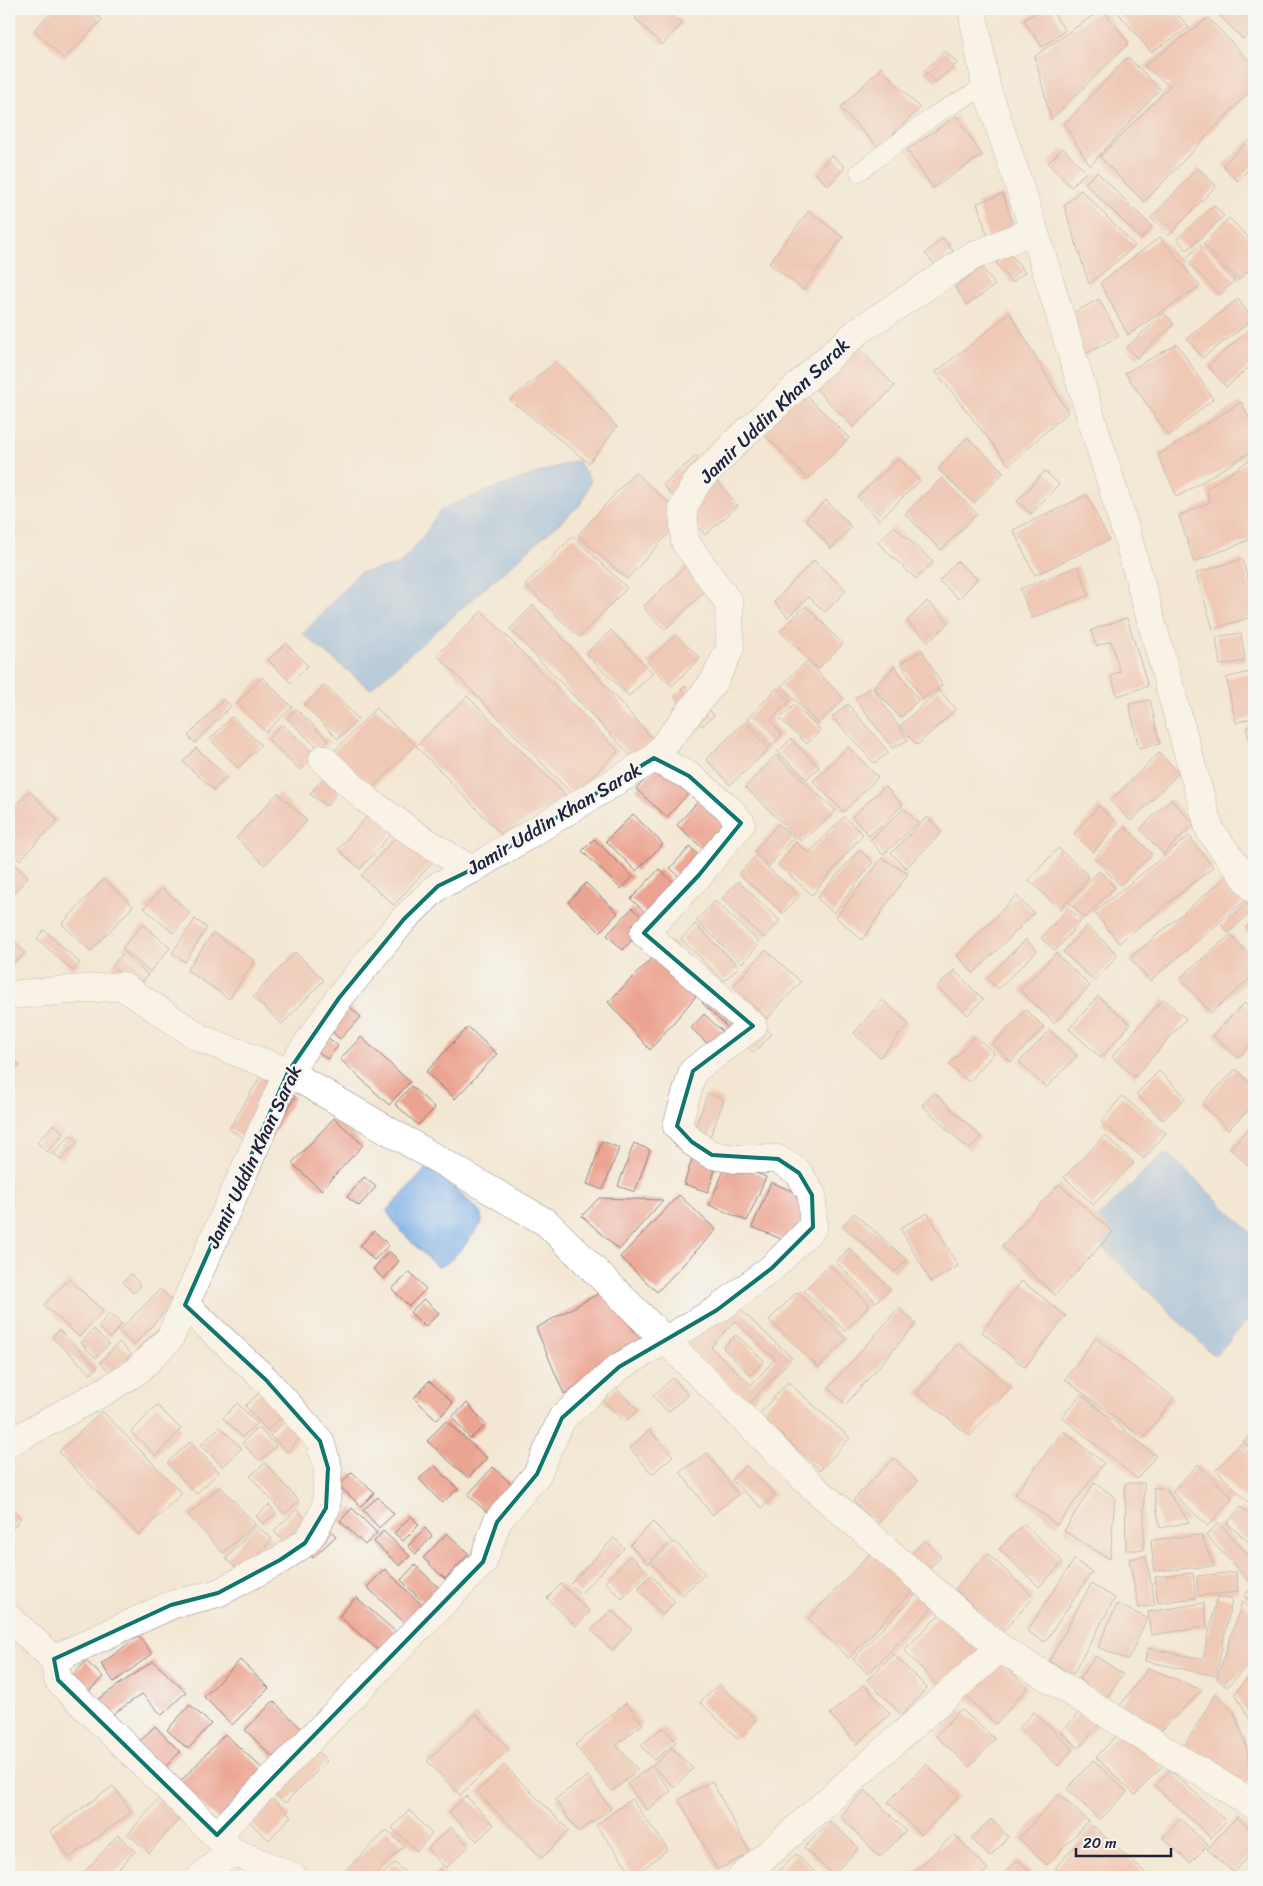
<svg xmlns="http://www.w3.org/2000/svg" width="1263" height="1886" font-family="Sriracha,sans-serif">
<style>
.water{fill:#77aae3;stroke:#4c668f}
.building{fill:#eca492;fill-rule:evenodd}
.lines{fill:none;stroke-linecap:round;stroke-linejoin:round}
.lane-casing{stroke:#8a8487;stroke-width:19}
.street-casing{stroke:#8a8487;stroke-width:29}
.secondary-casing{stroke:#8a8487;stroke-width:29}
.lane{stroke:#fff;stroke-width:18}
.street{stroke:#fff;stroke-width:28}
.secondary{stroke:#fff;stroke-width:28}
.marked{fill:none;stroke:#0f766e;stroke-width:4;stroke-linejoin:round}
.labels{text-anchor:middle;stroke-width:5;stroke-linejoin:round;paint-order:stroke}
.street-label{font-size:19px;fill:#22223b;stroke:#f6f6f2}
</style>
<rect width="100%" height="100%" fill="#f6f6f2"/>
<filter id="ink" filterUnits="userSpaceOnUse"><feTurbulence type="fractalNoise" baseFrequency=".02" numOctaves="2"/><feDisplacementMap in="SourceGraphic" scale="10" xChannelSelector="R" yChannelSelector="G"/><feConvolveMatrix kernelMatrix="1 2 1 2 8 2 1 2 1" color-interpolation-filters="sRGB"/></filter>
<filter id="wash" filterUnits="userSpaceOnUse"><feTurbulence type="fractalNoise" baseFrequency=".0096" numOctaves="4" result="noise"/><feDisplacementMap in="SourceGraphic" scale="20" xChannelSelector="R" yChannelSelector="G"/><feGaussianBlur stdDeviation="1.12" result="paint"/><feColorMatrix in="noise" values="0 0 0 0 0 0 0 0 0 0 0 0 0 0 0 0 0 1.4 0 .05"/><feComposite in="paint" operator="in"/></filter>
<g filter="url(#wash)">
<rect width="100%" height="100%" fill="#f3e7d3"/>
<path class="water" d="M577,460L591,480L581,504L370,689L303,634L359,573L398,565L421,540L441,509L511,482Z
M1169,1154L1254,1236V1313L1215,1356L1210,1352L1093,1237V1226L1101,1214L1162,1155Z
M426,1169L438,1174L481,1212L482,1223C473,1234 450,1267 437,1267C420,1250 399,1232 387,1211Z"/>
<g id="blocks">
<path class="building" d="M55,9H91L102,20L64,59L34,30Z
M644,9H669L683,23L662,45L635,18Z
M1041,9H1051L1065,31L1042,47L1024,20Z
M1102,9L1129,43L1051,120L1035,56Z
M1115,9H1173L1189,28L1151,52Z
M1218,9H1254V27L1243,39L1215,11Z
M1208,18L1254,66V87L1144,202L1100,157L1170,86L1144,66Z
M945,51L957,63L936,82L924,71Z
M1128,57L1160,89L1090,166L1064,124Z
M881,68L920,108L879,148L840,108Z
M956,116L982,155L933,188L907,150Z
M1249,140L1254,145V164L1237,181L1223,165Z
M1063,148L1086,172L1071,187L1048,163Z
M832,155L845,167L828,186L815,173Z
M1198,168L1216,186L1169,235L1151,218Z
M1097,172L1152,227L1141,239L1085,183Z
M1081,190L1135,246L1089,284L1064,206Z
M1003,194L1014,228L988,237L977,203Z
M1214,205L1224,216L1187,250L1177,239Z
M809,211L843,237L803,290L769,263Z
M1229,218L1254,243V265L1239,280L1203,244Z
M1160,237L1200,286L1128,335L1100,283Z
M943,238L953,251L936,266L925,253Z
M1200,245L1235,280L1220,295L1185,259Z
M1009,252L1025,272L1012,283L996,263Z
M982,267L995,285L967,305L955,287Z
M1099,299L1119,336L1082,356L1062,319Z
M1238,299L1253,320L1202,358L1187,338Z
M1010,313L1068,412L1009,465L936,372Z
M1164,313L1174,324L1137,358L1127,347Z
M1254,325V363L1226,387L1208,366Z
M852,342L895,386L853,427L810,383Z
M1177,344L1213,399L1169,436L1125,373Z
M556,361L617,427L589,463L510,400Z
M800,389L849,438L808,479L760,430Z
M1241,402L1254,427V450L1177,497L1158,455Z
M967,437L1004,472L974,503L938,469Z
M696,456L738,506L705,535L663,485Z
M1254,457V538L1194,562L1179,516L1210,502L1206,489Z
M899,458L920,481L879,520L857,497Z
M1045,471L1059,484L1031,514L1017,501Z
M635,472L684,517L627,579L578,535Z
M942,478L977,514L941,550L905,514Z
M1087,495L1109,540L1035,575L1013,530Z
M826,500L851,527L831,549L806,519Z
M894,526L933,562L916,579L878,543Z
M573,536L627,588L579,637L525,585Z
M697,555L719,577L665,630L643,607Z
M1242,559L1254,600V616L1213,629L1196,573Z
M814,560L846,591L825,612L809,597L788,617L774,602Z
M957,561L977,579L959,599L939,581Z
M1078,566L1089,595L1032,618L1020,589Z
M927,601L949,622L929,642L907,621Z
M533,605L654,740L632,757L510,629Z
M806,606L843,644L818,669L780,631Z
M482,611L618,751L573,795L437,655Z
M1127,618L1148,686L1117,696L1111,675L1120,672L1111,641L1096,646L1091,630Z
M611,630L653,673L629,696L586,654Z
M1241,633L1245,661L1220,665L1216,637Z
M675,634L700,658L672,686L647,662Z
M286,643L308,666L291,683L268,660Z
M922,650L942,685L922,699L901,663Z
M807,661L844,699L818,724L781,686Z
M895,666L918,700L900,718L874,687Z
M1254,671V717L1236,723L1226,678Z
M262,677L292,707L266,732L237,703Z
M325,685L358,719L338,739L304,705Z
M685,686L714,715L702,726L674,697Z
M872,687L908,740L892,748L855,698Z
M777,688L790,701L771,720L782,735L771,746L747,719Z
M939,690L956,709L917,745L900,726Z
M467,696L567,797L501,834L416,746Z
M224,699L231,706L195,743L188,736Z
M1150,700L1160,744L1139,748L1129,704Z
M848,704L889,753L874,763L832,717Z
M794,705L821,730L807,744L780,719Z
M376,708L415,745L366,795L328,758Z
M296,709L329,741L320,750L287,718Z
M232,717L261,745L238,768L210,739Z
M745,722L769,749L730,785L706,759Z
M282,724L315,755L300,770L268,739Z
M1254,726V759L1246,728Z
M791,739L819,767L806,779L778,752Z
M848,747L878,777L844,812L813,781Z
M196,748L227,777L214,790L183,762Z
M1159,753L1179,773L1131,821L1110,801Z
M776,755L836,811L801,841L745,787Z
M662,762L692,790L667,817L636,789Z
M329,771L344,782L327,806L310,794Z
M885,786L903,805L869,836L852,817Z
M708,790L742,821L710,855L677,825Z
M29,791L58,820L20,860L9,849V812Z
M278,793L307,821L265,865L236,838Z
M1171,799L1194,824L1163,854L1140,829Z
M377,805L399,825L360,869L338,849Z
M1099,806L1118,824L1093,852L1074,834Z
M904,808L918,823L883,855L870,840Z
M633,814L663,844L636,871L606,841Z
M844,817L863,834L812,895L778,865L796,842L809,853Z
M927,817L942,832L906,868L891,853Z
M778,824L794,837L769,866L754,852Z
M405,827L438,856L394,905L361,876Z
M1125,827L1152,854L1120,885L1094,858Z
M1189,836L1213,867L1119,943L1094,912Z
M594,839L633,877L621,889L582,851Z
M690,847L707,863L687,884L670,868Z
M1058,848L1089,876L1060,909L1029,880Z
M859,850L873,862L834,913L817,898Z
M755,856L799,896L783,913L739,874Z
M882,858L908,874L862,940L836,917Z
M9,860L28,877L9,898Z
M659,869L682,890L653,920L631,899Z
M1099,871L1115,887L1085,918L1069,902Z
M1227,876L1247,899L1150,981L1130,958Z
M104,879L133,906L91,951L62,924Z
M738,881L780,921L764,938L722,899Z
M586,883L618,913L600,932L568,902Z
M162,888L190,913L173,933L144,908Z
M1016,896L1034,913L974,973L957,956Z
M1251,899L1254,902V909L1228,933L1222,926Z
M715,901L760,943L742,963L696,921Z
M632,908L648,922L623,950L607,935Z
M1068,908L1082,920L1055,951L1041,938Z
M195,919L207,928L185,962L172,953Z
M1254,920V940L1245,928Z
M143,924L170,948L150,972L122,948Z
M695,924L739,967L724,981L681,939Z
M1087,926L1118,955L1095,981L1063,952Z
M44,930L80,963L73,971L37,938Z
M213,933L255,961L229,999L187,970Z
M1231,934L1254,961V975L1211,1013L1180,978Z
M12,939L25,953L9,968V942Z
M1026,939L1037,951L998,989L987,978Z
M670,940L713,976L650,1050L608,1002Z
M766,950L801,982L767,1019L733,986Z
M124,952L148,975L136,988L112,966Z
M295,952L324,980L282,1024L253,997Z
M1056,953L1090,986L1054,1023L1020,990Z
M954,970L983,999L968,1015L937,987Z
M720,985L772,1034L754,1053L702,1003Z
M1098,996L1130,1024L1101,1058L1069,1029Z
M1163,999L1186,1019L1135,1077L1112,1057Z
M883,1000L909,1024L880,1057L854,1033Z
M343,1001L361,1017L340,1039L323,1023Z
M1244,1003L1254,1013V1041L1238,1058L1213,1035Z
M1026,1010L1044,1027L1011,1062L993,1044Z
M704,1014L741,1049L728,1063L691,1028Z
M468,1027L497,1054L455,1099L426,1072Z
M1050,1030L1077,1056L1046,1088L1019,1062Z
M975,1036L994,1053L969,1082L949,1065Z
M327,1037L338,1046L327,1059L316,1050Z
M361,1037L410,1082L389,1105L340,1059Z
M9,1055L20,1066L9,1078Z
M1236,1069L1254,1087V1104L1228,1130L1202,1103Z
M1159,1071L1186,1097L1163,1120L1136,1094Z
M261,1076L295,1097L264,1150L229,1129Z
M411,1086L435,1108L418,1125L395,1104Z
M934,1092L981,1137L969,1150L922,1105Z
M708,1093L724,1100L708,1142L692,1136Z
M1122,1096L1166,1133L1144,1159L1101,1122Z
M334,1118L363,1145L321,1190L292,1163Z
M1254,1122V1169L1253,1170L1230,1148Z
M54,1124L64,1133L47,1152L37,1142Z
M70,1135L78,1141L61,1160L54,1154Z
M1105,1135L1134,1163L1093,1205L1064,1177Z
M602,1141L619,1148L603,1190L587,1184Z
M634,1143L650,1150L635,1192L618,1186Z
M693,1156L717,1164L708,1192L684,1184Z
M728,1161L766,1177L747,1221L709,1205Z
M364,1177L376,1187L359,1206L347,1197Z
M771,1182L810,1199L791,1243L752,1227Z
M1059,1184L1113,1232L1055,1295L1002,1246Z
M679,1195L716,1230L657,1292L620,1257Z
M599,1198L663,1200L619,1250L582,1216Z
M854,1213L907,1260L895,1272L843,1226Z
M928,1213L958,1266L931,1282L900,1228Z
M374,1231L389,1245L374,1260L360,1246Z
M849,1248L890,1288L876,1302L836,1262Z
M389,1251L399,1261L384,1279L373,1269Z
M829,1265L870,1305L845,1331L804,1291Z
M410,1272L426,1289L409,1306L392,1289Z
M131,1274L141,1286L133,1293L123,1282Z
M69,1279L103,1311L79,1337L44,1305Z
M1022,1281L1066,1316L1025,1367L982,1332Z
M160,1289L174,1302L134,1345L119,1331Z
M605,1290L641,1341L564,1394L536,1328Z
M797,1292L846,1339L819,1368L769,1320Z
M424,1299L439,1313L425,1327L410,1312Z
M733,1303L792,1358L749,1404L685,1344ZM735,1321L775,1359L751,1385L711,1347Z
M899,1308L916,1324L846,1404L828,1388Z
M110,1313L122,1324L110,1338L98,1327Z
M94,1329L109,1344L96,1358L81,1343Z
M59,1330L97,1367L91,1374L52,1337Z
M157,1330L163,1335L142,1356L136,1350Z
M736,1335L764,1361L751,1375L723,1348Z
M1096,1338L1174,1398L1143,1439L1065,1379Z
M119,1342L131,1354L112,1374L100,1362Z
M958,1343L1011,1386L970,1436L917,1393Z
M673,1378L688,1395L668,1412L653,1396Z
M429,1381L453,1403L437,1420L414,1398Z
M788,1382L850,1438L820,1470L759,1414Z
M265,1388L287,1412L267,1430L245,1406Z
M616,1388L638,1410L625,1422L603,1401Z
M1081,1394L1156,1456L1137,1479L1062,1417Z
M237,1403L257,1423L242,1437L223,1418Z
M467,1403L486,1425L470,1439L452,1417Z
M157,1405L181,1429L156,1456L131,1432Z
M102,1411L182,1493L139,1535L59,1452Z
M288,1418L304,1433L287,1452L270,1436Z
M446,1421L487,1458L468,1478L427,1441Z
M220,1427L242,1448L223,1467L201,1445Z
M258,1427L276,1446L260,1461L242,1443Z
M649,1430L673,1456L652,1474L630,1448Z
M1063,1431L1104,1463L1057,1525L1015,1494Z
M1254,1431V1452L1243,1442Z
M190,1442L219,1472L196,1494L167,1463Z
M1240,1444L1254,1458V1508L1216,1470Z
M707,1453L738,1495L712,1515L680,1472Z
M894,1458L918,1482L877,1524L853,1500Z
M265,1463L299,1501L284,1514L250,1476Z
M1198,1464L1233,1498L1208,1526L1172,1492Z
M434,1465L458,1489L442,1503L419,1479Z
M746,1465L775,1494L762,1508L732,1480Z
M493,1467L518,1490L493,1518L468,1495Z
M352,1472L374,1493L361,1506L339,1486Z
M1094,1483L1115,1497L1110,1559L1064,1531Z
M1125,1483H1144V1550H1126Z
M220,1486L255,1524L223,1553L188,1515Z
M1153,1487L1167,1490L1189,1522L1160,1528Z
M378,1497L394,1514L379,1528L363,1510Z
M269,1505L276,1513L263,1524L256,1516Z
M1241,1507L1254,1518V1547L1227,1523Z
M10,1508L21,1518L9,1533V1509Z
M352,1508L377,1533L365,1545L340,1521Z
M297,1509L307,1520L284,1542L274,1531Z
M411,1516L419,1525L403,1541L394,1533Z
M653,1522L671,1541L648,1564L630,1545Z
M1219,1523L1254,1561V1576L1249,1581L1206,1535Z
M1024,1524L1063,1562L1039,1587L999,1549Z
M256,1525L272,1539L242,1573L226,1559Z
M325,1525L336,1536L313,1558L302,1547Z
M425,1528L432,1536L416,1554L408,1546Z
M383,1531L410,1556L400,1566L374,1542Z
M447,1533L469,1554L445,1579L423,1558Z
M1201,1535L1214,1566L1154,1571L1151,1540Z
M614,1538L624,1548L580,1594L570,1584Z
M925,1540L941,1557L924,1573L909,1556Z
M675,1541L705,1574L682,1595L651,1563Z
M871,1552L912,1591L849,1658L808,1619Z
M987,1553L1034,1597L1002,1632L955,1589Z
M630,1555L648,1572L622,1599L605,1582Z
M1146,1556L1155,1605L1139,1608L1129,1559Z
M1074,1560L1092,1572L1045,1642L1027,1631Z
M415,1565L439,1588L424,1603L401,1580Z
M385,1569L427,1610L410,1628L367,1587Z
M1236,1572L1238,1592L1198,1596L1197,1576Z
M1193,1573L1196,1598L1158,1603L1155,1577Z
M651,1575L675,1602L662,1615L638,1588Z
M561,1584L590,1612L576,1626L547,1598Z
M1091,1584L1115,1598L1073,1674L1049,1661Z
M1254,1585V1604L1244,1596Z
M919,1591L934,1606L868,1674L853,1659Z
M1217,1596L1232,1600L1216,1676L1145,1661L1147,1648L1203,1659Z
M356,1597L397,1633L380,1652L339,1616Z
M1242,1602L1254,1613V1658L1227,1687L1217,1679Z
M1204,1603L1207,1627L1151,1635L1148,1612Z
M1117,1604L1147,1618L1128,1660L1098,1647Z
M945,1609L984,1648L942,1690L904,1650Z
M611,1610L632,1629L612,1650L591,1630Z
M139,1636L152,1654L114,1682L101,1664Z
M893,1654L927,1688L902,1715L867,1680Z
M1096,1656L1123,1674L1106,1699L1079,1679Z
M995,1659L1028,1687L996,1724L964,1695Z
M240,1660L269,1688L232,1725L204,1697Z
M86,1661L103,1677L87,1693L71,1677Z
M153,1661L186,1692L162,1715L142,1694L106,1719L94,1702Z
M1148,1668L1202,1690L1158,1734L1120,1706Z
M1254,1670V1727L1235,1693Z
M719,1684L756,1720L738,1739L700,1702Z
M864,1684L890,1714L857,1744L830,1714Z
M1216,1693L1234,1712L1245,1741L1252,1777L1239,1784L1183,1748Z
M273,1701L305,1732L277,1761L245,1730Z
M626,1703L643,1724L616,1745L638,1770L612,1791L575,1745Z
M190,1705L211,1724L188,1749L167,1730Z
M961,1709L995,1739L969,1767L936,1736Z
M1082,1709L1099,1724L1079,1748L1061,1732Z
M1034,1712L1073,1749L1058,1766L1018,1729Z
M476,1714L509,1749L460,1795L427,1761Z
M155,1726L180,1752L159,1773L133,1748Z
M663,1727L676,1742L654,1760L641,1745Z
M1124,1728L1163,1765L1135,1795L1096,1757Z
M225,1734L267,1773L221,1822L179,1783Z
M313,1747L327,1761L285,1803L271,1789Z
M672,1748L693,1769L674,1787L653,1766Z
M1093,1760L1127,1792L1100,1820L1067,1789Z
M926,1764L959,1796L921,1835L888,1802Z
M504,1765L569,1830L542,1858L477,1792Z
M651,1766L671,1791L647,1810L627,1784Z
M1170,1770L1226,1821L1211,1838L1155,1786Z
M588,1776L611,1809L578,1832L555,1799Z
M712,1781L750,1853L717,1870L679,1799Z
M113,1786L132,1812L69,1858L50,1831Z
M865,1790L906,1831L880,1857L840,1816Z
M265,1792L291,1816L269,1840L243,1816Z
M1059,1794L1088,1821L1047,1865L1019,1838Z
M466,1796L494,1825L477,1841L449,1812Z
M161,1797L182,1816L149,1853L128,1834Z
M631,1799L668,1849L634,1876L596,1825Z
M409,1810L432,1834L417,1851L392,1828Z
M1237,1817L1254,1833V1850L1234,1873L1207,1849Z
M991,1819L1008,1837L990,1857L971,1838Z
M1180,1819L1208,1845L1190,1863L1163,1838Z
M830,1821L859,1848L833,1875L804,1848Z
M1093,1826L1150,1877H1066L1055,1868Z
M451,1827L469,1846L446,1868L427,1849Z
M387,1830L404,1846L372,1877H344L342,1874Z
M954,1834L988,1869L979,1877H909Z
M118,1835L135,1851L111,1877H80Z
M796,1854L820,1877H773Z
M1018,1860L1036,1877H1001Z
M395,1863L410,1877H380Z
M440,1869L447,1877H431Z"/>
</g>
</g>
<g filter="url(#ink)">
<use href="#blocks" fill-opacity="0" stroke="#8a8487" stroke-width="1"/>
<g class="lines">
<defs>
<path id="lane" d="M859,172L936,114L986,86"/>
<path id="street" d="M323,759L366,799L414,834L471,870
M9,995L122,986L200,1038L288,1072L547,1223L813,1487L1000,1648L1254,1805
M9,1443L105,1391L137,1371L170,1338L288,1072L339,998L404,919L438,886L471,870L654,758L714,681L730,649L729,603L685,542L683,508L697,482L738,440L857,332L971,257L1034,230
M9,1618L54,1659L58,1680L232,1851L293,1877
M54,1659L171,1605L218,1593L280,1560L305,1543L313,1533L326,1508L328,1468L320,1441L266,1380L185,1305
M217,1835L483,1562L497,1522L537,1474L562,1418L619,1367L717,1310L772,1268L813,1227L812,1195L799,1173L778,1159H735L712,1155L692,1142L677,1126L693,1071L753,1026L644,933L699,875L741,823L727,807L689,776L654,758
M201,1877L232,1851
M742,1877L1000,1648"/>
<path id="secondary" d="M972,9L986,86L1034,230L1129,542L1210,831L1254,889"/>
</defs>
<use href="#lane" class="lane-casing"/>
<use href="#street" class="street-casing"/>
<use href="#secondary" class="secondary-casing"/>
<use href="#lane" class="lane"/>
<use href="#street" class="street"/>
<use href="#secondary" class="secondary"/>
</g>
</g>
<path d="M0 0H1263V1886H0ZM654,758L689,776L741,823L699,875L644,933L753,1026L693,1071L677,1126L692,1142L712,1155L778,1159L799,1173L812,1195L813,1227L772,1268L717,1310L619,1367L562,1418L537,1474L497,1522L483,1562L217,1835L58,1680L54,1659L171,1605L218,1593L280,1560L305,1543L326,1508L328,1468L320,1441L266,1380L185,1305L288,1072L339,998L404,919L438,886L471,870Z" fill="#f3e7d3" fill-opacity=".55" fill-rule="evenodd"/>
<path class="marked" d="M654,758L689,776L741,823L699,875L644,933L753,1026L693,1071L677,1126L692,1142L712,1155L778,1159L799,1173L812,1195L813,1227L772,1268L717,1310L619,1367L562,1418L537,1474L497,1522L483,1562L217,1835L58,1680L54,1659L171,1605L218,1593L280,1560L305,1543L326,1508L328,1468L320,1441L266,1380L185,1305L288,1072L339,998L404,919L438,886L471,870Z"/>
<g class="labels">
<g class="street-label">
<text transform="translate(774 410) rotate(-44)" y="7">Jamir Uddin Khan Sarak</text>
<text transform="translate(554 818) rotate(-31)" y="7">Jamir Uddin Khan Sarak</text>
<text transform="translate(253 1156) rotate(-65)" y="7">Jamir Uddin Khan Sarak</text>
</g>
</g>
<rect width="1263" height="1886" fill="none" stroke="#f6f6f2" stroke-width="30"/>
<path d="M1076 1848v8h95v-8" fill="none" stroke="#22223b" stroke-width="2.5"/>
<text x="1083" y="1848" font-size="15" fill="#22223b" stroke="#f6f6f2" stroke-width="4" paint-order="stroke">20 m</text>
</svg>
